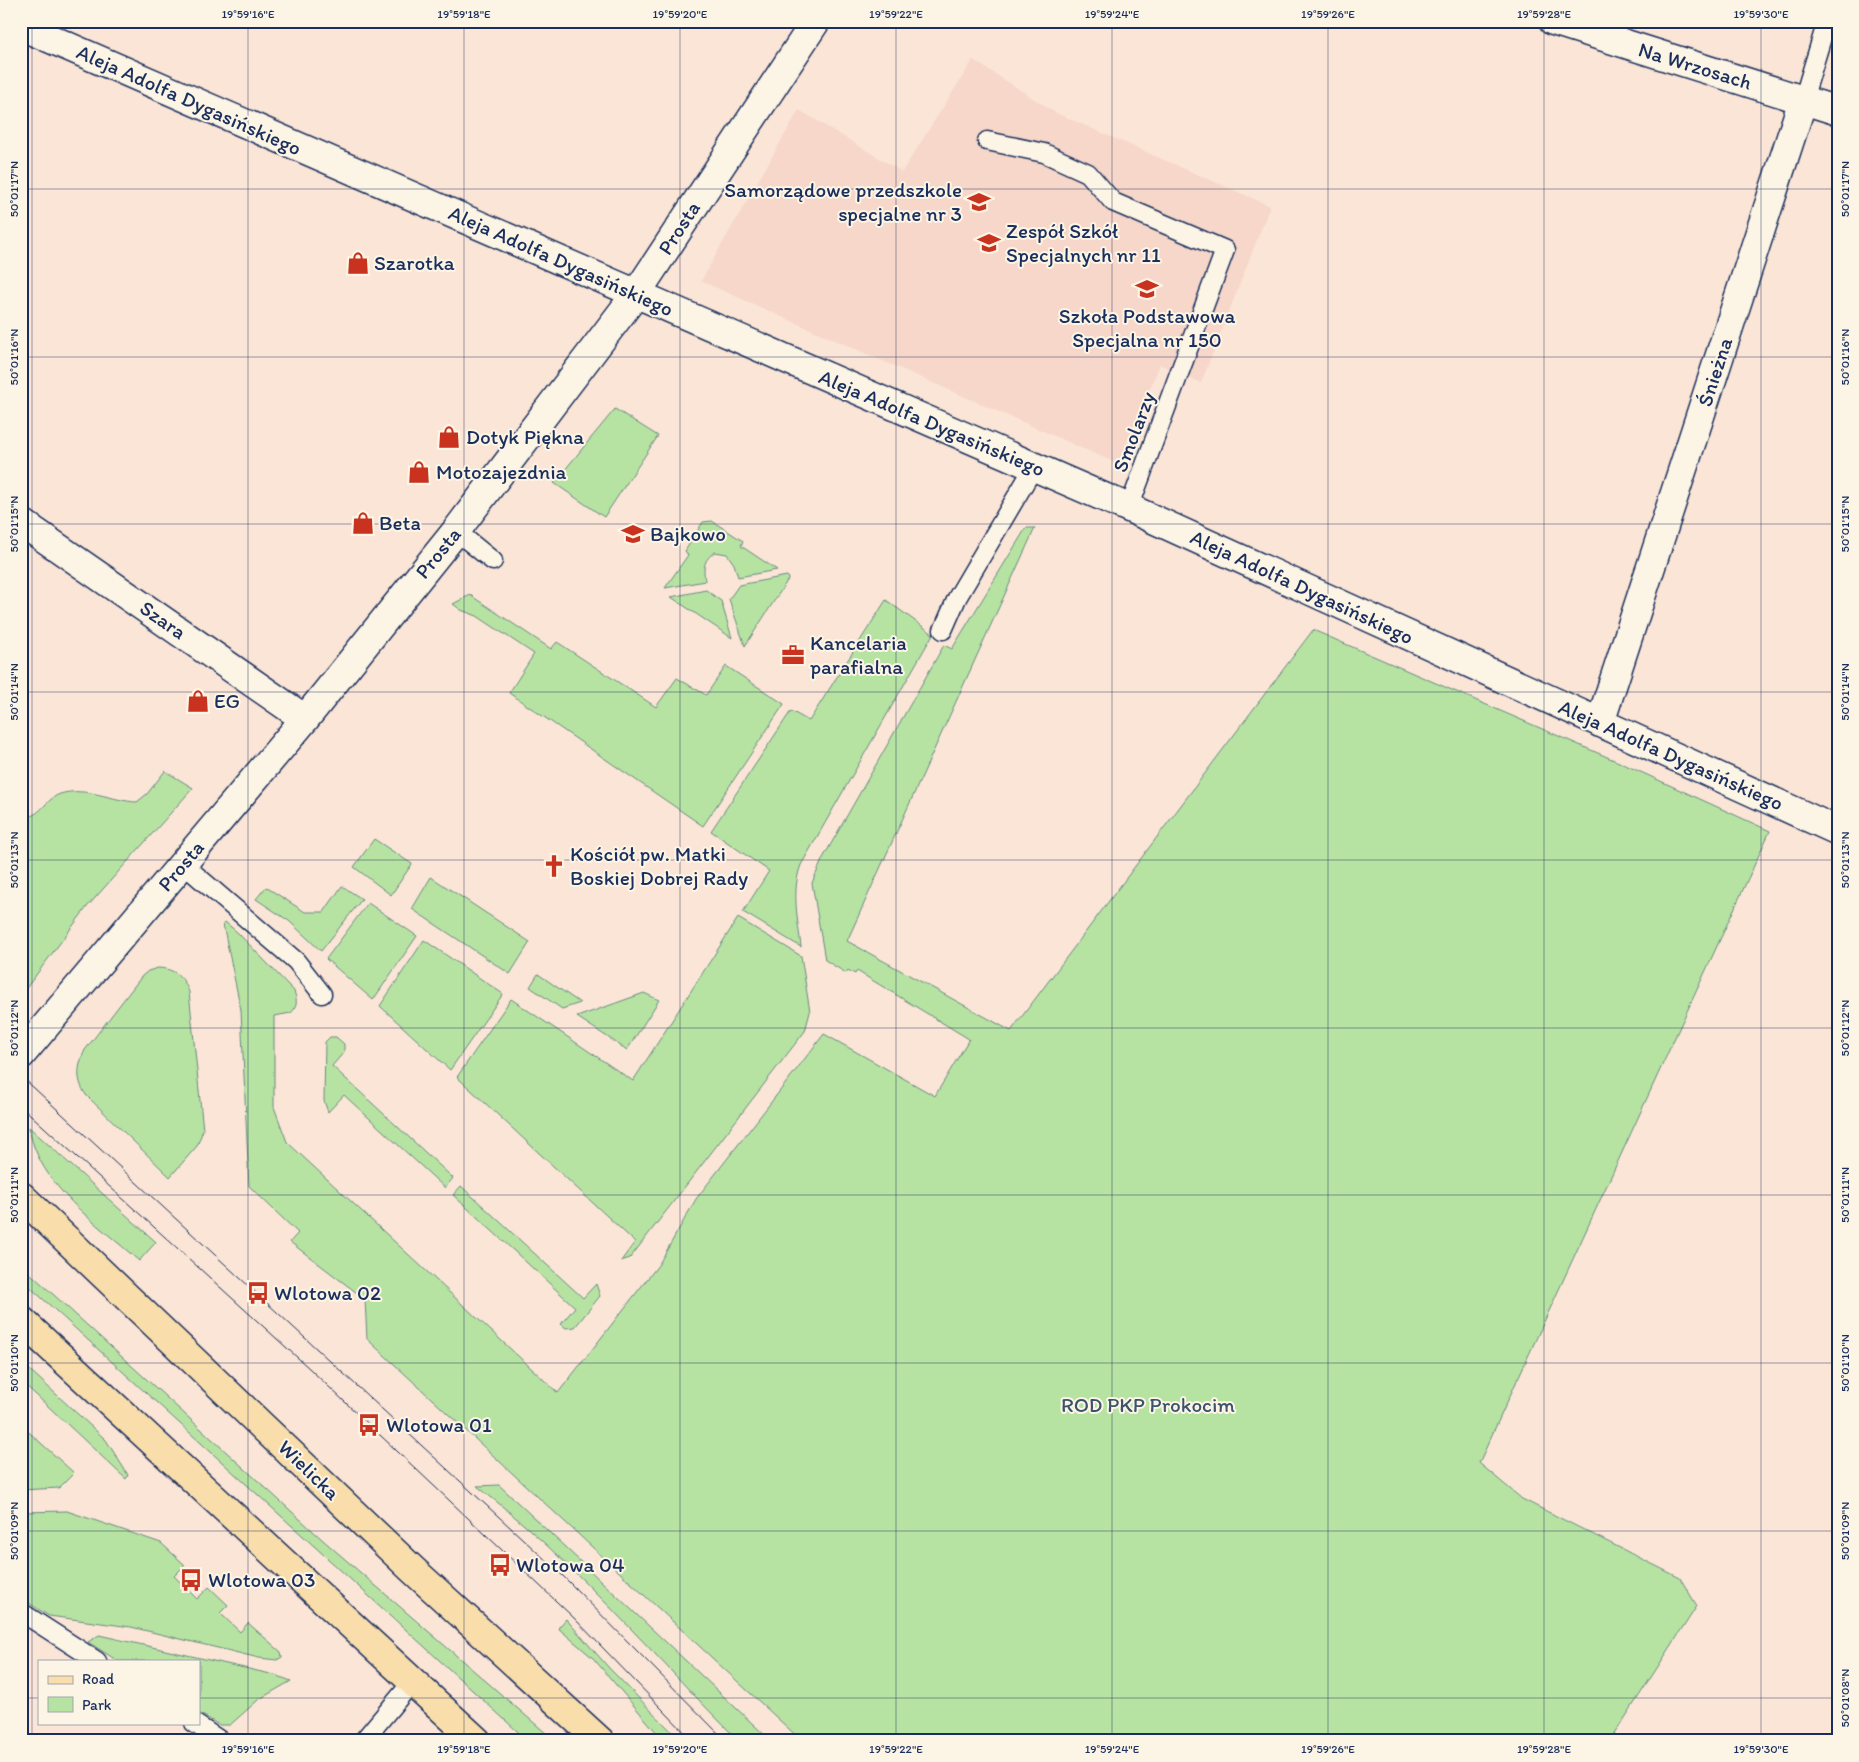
<svg xmlns="http://www.w3.org/2000/svg" width="1859" height="1762" font-family="Itim,sans-serif">
<style>
.built{fill:#f6d7c9}
.green{fill:#b6e3a2;stroke:#688980}
.lines{fill:none;stroke-linecap:round;stroke-linejoin:round}
.lane-casing{stroke:#1b2f5e;stroke-width:21}
.street-casing{stroke:#1b2f5e;stroke-width:31}
.primary-casing{stroke:#1b2f5e;stroke-width:31}
.lane{stroke:#fcf5e5;stroke-width:18}
.street{stroke:#fcf5e5;stroke-width:28}
.primary{stroke:#f9deab;stroke-width:28}
.tram{stroke:#1b2f5e;stroke-width:1}
.ticks{fill:none;stroke:#1b2f5e;stroke-width:1;stroke-opacity:0.45}
.labels{text-anchor:middle;stroke-width:4;stroke-linejoin:round;paint-order:stroke}
.street-label{font-size:21px;fill:#1b2f5e;stroke:#fcf5e5}
.poi-label{font-size:21px;fill:#1b2f5e;stroke:#fcf5e5;text-anchor:start}
.park-label{font-size:21px;fill:#3a536c;stroke:#fcf5e5}
.neatline{fill:none;stroke:#1b2f5e;stroke-width:2}
.ticks-label{font-size:12px;text-anchor:middle;fill:#1b2f5e}
</style>
<rect width="100%" height="100%" fill="#fbe5d6"/>
<filter id="ink" filterUnits="userSpaceOnUse"><feTurbulence type="fractalNoise" baseFrequency=".02" numOctaves="2"/><feDisplacementMap in="SourceGraphic" scale="10" xChannelSelector="R" yChannelSelector="G"/><feConvolveMatrix kernelMatrix="1 2 1 2 8 2 1 2 1" color-interpolation-filters="sRGB"/></filter>
<g filter="url(#ink)">
<path class="built" d="M973,60L1056,113L1270,206L1201,383L1160,364L1118,464L701,281L799,110L902,172Z"/>
<path class="green" d="M615,409L658,436L604,517L554,483Z
M712,521L743,541L741,546L777,570L738,577L734,564L727,554L715,552C703,560 703,568 705,581L665,588L688,555L685,551L703,522Z
M1026,528H1035L847,941L1011,1031L1313,630L1621,763L1770,831L1479,1463L1522,1499L1680,1578L1697,1606L1610,1741H802L367,1339L365,1299L290,1242L298,1233L249,1186L241,1010L223,924L225,922L237,932L294,991C297,1000 298,1006 291,1013L274,1016V1107L287,1142L558,1393L659,1264L696,1199L824,1034L935,1096L969,1039L857,971L855,974L848,970L846,973L825,960L812,883L823,858L944,645L952,649Z
M787,576L789,578L745,646L729,599L739,585Z
M706,590L721,601L732,638L671,597Z
M470,595L551,649L557,642L656,707L677,678L706,695L726,666L784,704L703,826L509,693L534,654L477,616L461,610L453,604Z
M886,600L933,634L801,865C791,891 798,920 801,947L743,912L769,871L711,831L791,711L809,721Z
M165,771L193,788L87,907L24,991H21V818C42,817 44,800 60,794C86,786 112,801 137,802L147,794Z
M374,839L412,864L391,895L354,867Z
M431,877L530,942L510,974L412,909Z
M342,886L362,899L321,951L289,921L256,899L266,887L305,912H324Z
M368,903L417,936L373,1000L326,959Z
M738,918L801,956L810,1012L805,1031L630,1258L621,1261L635,1242L457,1077L511,999L633,1081Z
M424,940L503,994L450,1070L380,1006Z
M158,968C175,969 183,976 189,992L203,1130L197,1146L170,1177L86,1095C76,1080 77,1067 85,1050L142,976L148,971Z
M538,974L580,1003L562,1009L530,987Z
M644,993L659,1000L627,1050L577,1017Z
M330,1037H336L344,1044V1052L332,1066L453,1178L445,1188L344,1095L328,1112L324,1101L325,1042Z
M29,1127L156,1242L139,1261C97,1223 38,1186 29,1127Z
M461,1186L583,1298L596,1284L600,1296L575,1327L566,1328L561,1324L575,1307L453,1195Z
M21,1265L324,1541L555,1741H528L21,1279Z
M21,1362L106,1440L128,1475L126,1479L21,1381Z
M21,1425L74,1473L59,1488L21,1490Z
M499,1485L771,1741H739C653,1655 574,1561 477,1486Z
M67,1511L161,1543L185,1565L174,1576L197,1599L209,1587L228,1605L220,1613L240,1632L248,1623L281,1652L282,1657L277,1660L259,1658L131,1627L49,1616L21,1598V1512Z
M566,1619L609,1668L681,1741H664L593,1658L558,1628Z
M99,1635L275,1675L291,1681L258,1700L230,1725H219L199,1713V1661H118L88,1642Z"/>
<g class="lines">
<defs>
<path id="lane" d="M1803,100L1827,21
M987,141L1044,153L1088,173L1113,202L1225,250L1129,508
M456,531L493,561
M943,630L957,598L1034,467
M183,864L296,961L322,994
M21,1612L97,1661
M194,1723L221,1741
M363,1741L413,1681"/>
<path id="street" d="M1553,21L1838,111
M21,26L1129,508L1838,831
M21,522L305,719
M1600,723L1803,100
M21,1055L305,719L456,531L636,294L816,21"/>
<path id="primary" d="M21,1196L413,1570L600,1741
M21,1320L477,1741"/>
</defs>
<use href="#lane" class="lane-casing"/>
<use href="#street" class="street-casing"/>
<use href="#primary" class="primary-casing"/>
<use href="#lane" class="lane"/>
<use href="#street" class="street"/>
<use href="#primary" class="primary"/>
<path class="tram" d="M21,1076L563,1576L726,1741
M21,1106L310,1369L574,1618L693,1741"/>
</g>
</g>
<path class="ticks" d="M21,21H1838M32,21V1741M248,21V1741M464,21V1741M680,21V1741M896,21V1741M1112,21V1741M1328,21V1741M1544,21V1741M1761,21V1741M21,189H1838M21,357H1838M21,524H1838M21,692H1838M21,860H1838M21,1028H1838M21,1195H1838M21,1363H1838M21,1531H1838M21,1698H39M199,1698H1838"/>
<defs>
<symbol id="school-bare" viewBox="-9 -9 18 18"><path d="M0-5L7-2L0 1L-7-2ZM-4 1L0 2.5L4 1V4Q0 6-4 4Z" fill="#c8321e" stroke="#fcf5e5" stroke-width="2.5" paint-order="stroke"/></symbol>
<symbol id="shop-bare" viewBox="-9 -9 18 18"><path d="M-5-2.5h2.3a2.7 3.5 0 0 1 5.4 0H5L5.5 6h-11ZM-1.5-2.5h3a1.5 2.3 0 0 0-3 0Z" fill="#c8321e" stroke="#fcf5e5" stroke-width="2.5" paint-order="stroke"/></symbol>
<symbol id="office-bare" viewBox="-9 -9 18 18"><path d="M-6-3h4V-5.5h4V-3h4V5H-6ZM-1-4.5V-3h2v-1.5ZM-6 0V1H6V0Z" fill="#c8321e" stroke="#fcf5e5" stroke-width="2.5" paint-order="stroke"/></symbol>
<symbol id="church-bare" viewBox="-9 -9 18 18"><path d="M-1.2-6h2.4v3.5h3.3v2.4h-3.3V6h-2.4V-.1h-3.3v-2.4h3.3Z" fill="#c8321e" stroke="#fcf5e5" stroke-width="2.5" paint-order="stroke"/></symbol>
<symbol id="bus-bare" viewBox="-9 -9 18 18"><path d="M-5-6H5V4H4V6H2V4H-2V6H-4V4H-5ZM-3.5-4V0h7V-4ZM-3.5 1.2v1.5H-2V1.2ZM2 1.2v1.5H3.5V1.2Z" fill="#c8321e" stroke="#fcf5e5" stroke-width="2.5" paint-order="stroke"/></symbol>
</defs>
<g fill-rule="evenodd">
<use href="#school-bare" x="963" y="186" width="32" height="32"/>
<use href="#school-bare" x="973" y="227" width="32" height="32"/>
<use href="#shop-bare" x="342" y="247" width="32" height="32"/>
<use href="#school-bare" x="1131" y="273" width="32" height="32"/>
<use href="#shop-bare" x="433" y="421" width="32" height="32"/>
<use href="#shop-bare" x="403" y="456" width="32" height="32"/>
<use href="#shop-bare" x="347" y="507" width="32" height="32"/>
<use href="#school-bare" x="617" y="518" width="32" height="32"/>
<use href="#office-bare" x="777" y="639" width="32" height="32"/>
<use href="#shop-bare" x="182" y="685" width="32" height="32"/>
<use href="#church-bare" x="538" y="850" width="32" height="32"/>
<use href="#bus-bare" x="242" y="1277" width="32" height="32"/>
<use href="#bus-bare" x="353" y="1409" width="32" height="32"/>
<use href="#bus-bare" x="484" y="1549" width="32" height="32"/>
<use href="#bus-bare" x="175" y="1564" width="32" height="32"/>
</g>
<g class="labels">
<g class="street-label">
<text transform="translate(1695 66) rotate(17)" y="7">Na Wrzosach</text>
<text transform="translate(189 100) rotate(24)" y="7">Aleja Adolfa Dygasińskiego</text>
<text transform="translate(679 228) rotate(-57)" y="7">Prosta</text>
<text transform="translate(561 261) rotate(24)" y="7">Aleja Adolfa Dygasińskiego</text>
<text transform="translate(1715 372) rotate(-72)" y="7">Śnieżna</text>
<text transform="translate(932 423) rotate(23)" y="7">Aleja Adolfa Dygasińskiego</text>
<text transform="translate(1134 432) rotate(-69)" y="7">Smolarzy</text>
<text transform="translate(438 553) rotate(-51)" y="7">Prosta</text>
<text transform="translate(1302 587) rotate(25)" y="7">Aleja Adolfa Dygasińskiego</text>
<text transform="translate(163 620) rotate(35)" y="7">Szara</text>
<text transform="translate(1671 755) rotate(24)" y="7">Aleja Adolfa Dygasińskiego</text>
<text transform="translate(181 866) rotate(-50)" y="7">Prosta</text>
<text transform="translate(309 1470) rotate(44)" y="7">Wielicka</text>
</g>
<g class="poi-label">
<text x="962" y="197" text-anchor="end">Samorządowe przedszkole<tspan x="962" dy="24">specjalne nr 3</tspan></text>
<text x="1006" y="238">Zespół Szkół<tspan x="1006" dy="24">Specjalnych nr 11</tspan></text>
<text x="374" y="270">Szarotka</text>
<text x="1147" y="323" text-anchor="middle">Szkoła Podstawowa<tspan x="1147" dy="24">Specjalna nr 150</tspan></text>
<text x="466" y="444">Dotyk Piękna</text>
<text x="436" y="479">Motozajezdnia</text>
<text x="379" y="530">Beta</text>
<text x="650" y="541">Bajkowo</text>
<text x="810" y="650">Kancelaria<tspan x="810" dy="24">parafialna</tspan></text>
<text x="214" y="708">EG</text>
<text x="570" y="861">Kościół pw. Matki<tspan x="570" dy="24">Boskiej Dobrej Rady</tspan></text>
<text x="274" y="1300">Wlotowa 02</text>
<text x="386" y="1432">Wlotowa 01</text>
<text x="516" y="1572">Wlotowa 04</text>
<text x="208" y="1587">Wlotowa 03</text>
</g>
<g class="park-label">
<text x="1148" y="1412">ROD PKP Prokocim</text>
</g>
</g>
<rect width="1859" height="1762" fill="none" stroke="#fcf5e5" stroke-width="55"/>
<rect x="38" y="1660" width="162" height="65" fill="#fcf5e5" stroke="#a2a6af"/>
<rect x="48" y="1676" width="25" height="8" fill="#f9deab" stroke="#a2a6af"/>
<text x="82" y="1684" font-size="15" fill="#1b2f5e">Road</text>
<rect x="48" y="1697" width="25" height="15" fill="#b6e3a2" stroke="#a2a6af"/>
<text x="82" y="1710" font-size="15" fill="#1b2f5e">Park</text>
<rect x="28" y="28" width="1804" height="1706" class="neatline"/>
<g class="ticks-label">
<text x="248" y="18">19°59'16"E</text>
<text x="464" y="18">19°59'18"E</text>
<text x="680" y="18">19°59'20"E</text>
<text x="896" y="18">19°59'22"E</text>
<text x="1112" y="18">19°59'24"E</text>
<text x="1328" y="18">19°59'26"E</text>
<text x="1544" y="18">19°59'28"E</text>
<text x="1761" y="18">19°59'30"E</text>
<text transform="translate(14 189) rotate(-90)" y="4">50°01'17"N</text>
<text transform="translate(1845 189) rotate(-90)" y="4">50°01'17"N</text>
<text transform="translate(14 357) rotate(-90)" y="4">50°01'16"N</text>
<text transform="translate(1845 357) rotate(-90)" y="4">50°01'16"N</text>
<text transform="translate(14 524) rotate(-90)" y="4">50°01'15"N</text>
<text transform="translate(1845 524) rotate(-90)" y="4">50°01'15"N</text>
<text transform="translate(14 692) rotate(-90)" y="4">50°01'14"N</text>
<text transform="translate(1845 692) rotate(-90)" y="4">50°01'14"N</text>
<text transform="translate(14 860) rotate(-90)" y="4">50°01'13"N</text>
<text transform="translate(1845 860) rotate(-90)" y="4">50°01'13"N</text>
<text transform="translate(14 1028) rotate(-90)" y="4">50°01'12"N</text>
<text transform="translate(1845 1028) rotate(-90)" y="4">50°01'12"N</text>
<text transform="translate(14 1195) rotate(-90)" y="4">50°01'11"N</text>
<text transform="translate(1845 1195) rotate(-90)" y="4">50°01'11"N</text>
<text transform="translate(14 1363) rotate(-90)" y="4">50°01'10"N</text>
<text transform="translate(1845 1363) rotate(-90)" y="4">50°01'10"N</text>
<text transform="translate(14 1531) rotate(-90)" y="4">50°01'09"N</text>
<text transform="translate(1845 1531) rotate(-90)" y="4">50°01'09"N</text>
<text transform="translate(1845 1698) rotate(-90)" y="4">50°01'08"N</text>
<text x="248" y="1753">19°59'16"E</text>
<text x="464" y="1753">19°59'18"E</text>
<text x="680" y="1753">19°59'20"E</text>
<text x="896" y="1753">19°59'22"E</text>
<text x="1112" y="1753">19°59'24"E</text>
<text x="1328" y="1753">19°59'26"E</text>
<text x="1544" y="1753">19°59'28"E</text>
<text x="1761" y="1753">19°59'30"E</text>
</g>
</svg>
